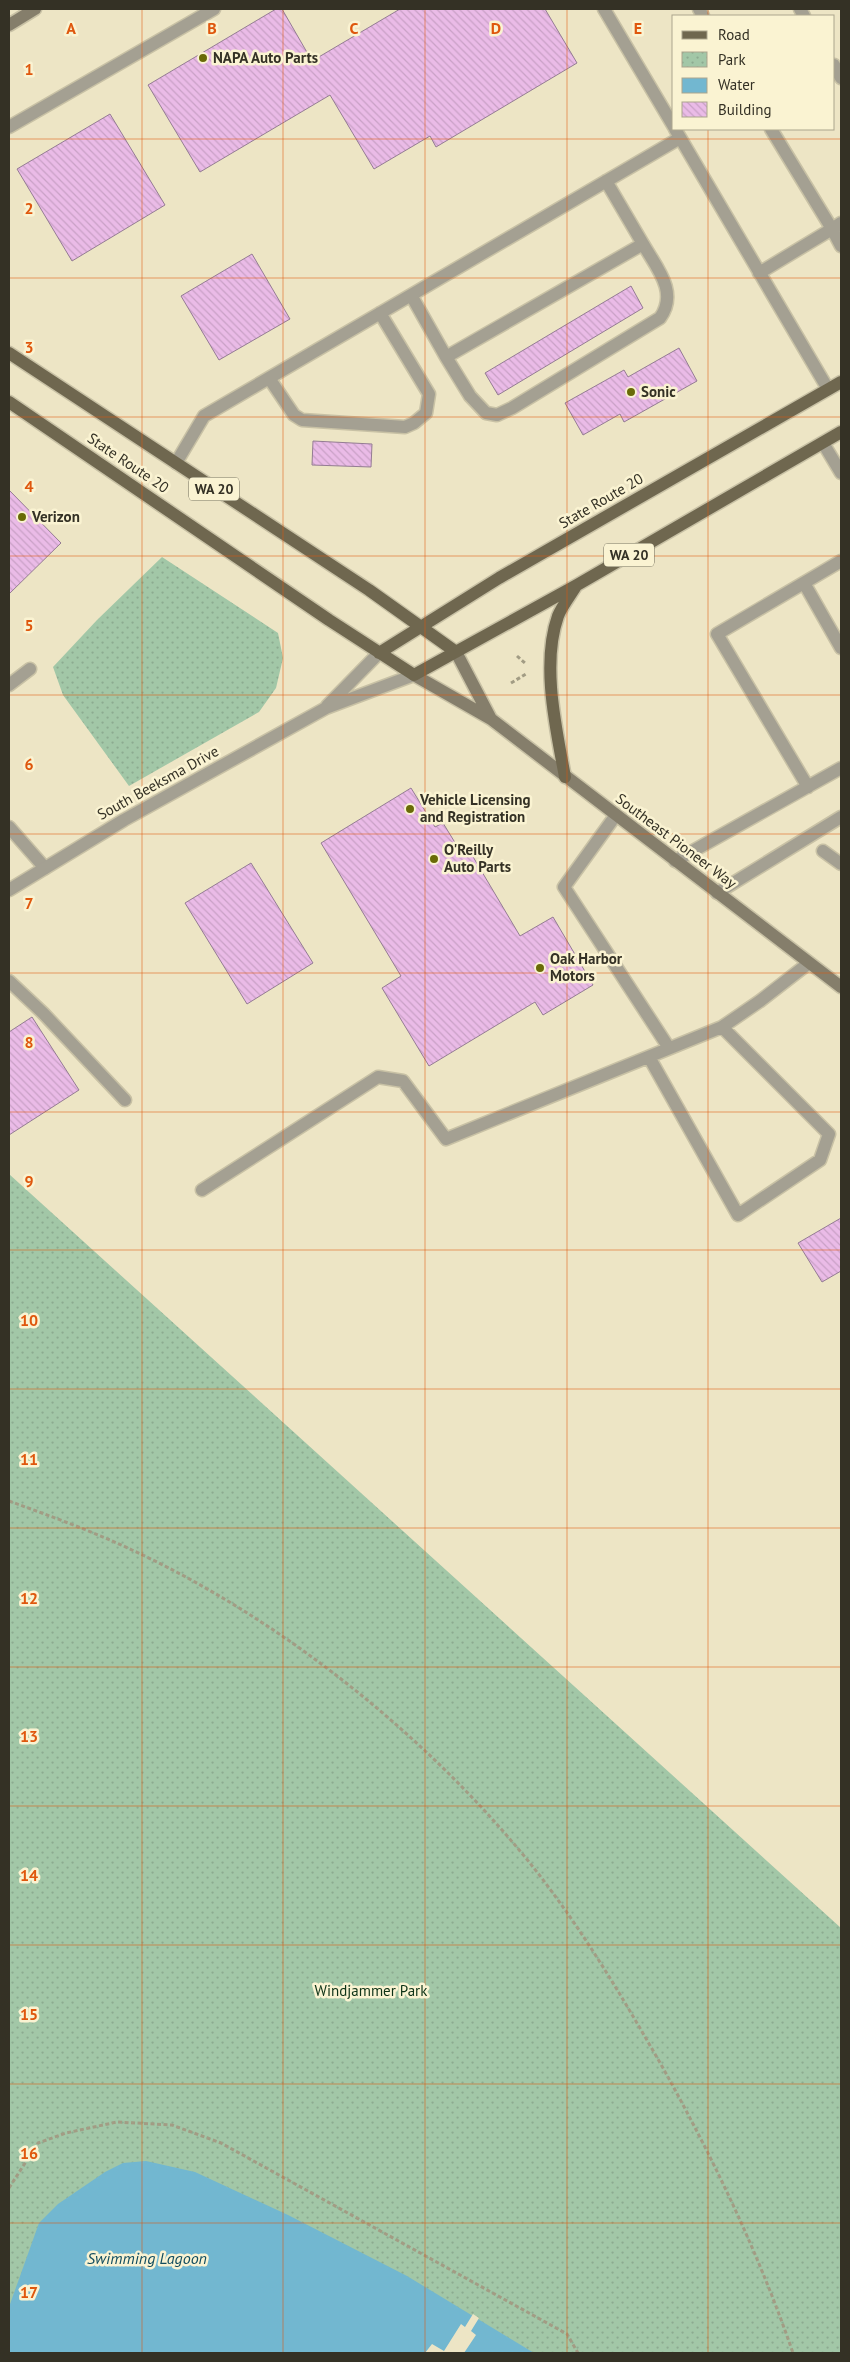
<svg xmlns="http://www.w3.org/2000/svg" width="850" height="2362" font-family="'PT Sans',sans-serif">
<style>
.park{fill:url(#park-dots)}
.water{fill:#72b7d0}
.pier{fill:#ede5c5}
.building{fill:url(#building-back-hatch);stroke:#947c93}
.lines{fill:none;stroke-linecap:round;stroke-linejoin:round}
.lane-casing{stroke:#c8c1a5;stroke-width:15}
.street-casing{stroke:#c8c1a5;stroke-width:15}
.secondary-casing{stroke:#c8c1a5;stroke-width:15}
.primary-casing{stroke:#c8c1a5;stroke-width:15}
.path{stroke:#a29c84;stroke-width:3;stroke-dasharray:4 2.5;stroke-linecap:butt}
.lane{stroke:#a4a092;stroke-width:12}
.street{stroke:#a4a092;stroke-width:12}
.secondary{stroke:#857e6b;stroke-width:12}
.primary{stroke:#6f674f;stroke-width:12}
.grid{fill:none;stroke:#df570d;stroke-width:1;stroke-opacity:0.55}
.poi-dot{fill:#696a07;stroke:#faf3d2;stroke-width:2}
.labels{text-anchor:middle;stroke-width:5;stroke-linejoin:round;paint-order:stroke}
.shield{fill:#faf3d2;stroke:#6f6b59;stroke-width:1}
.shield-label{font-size:14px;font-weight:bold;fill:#343125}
.poi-label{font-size:15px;font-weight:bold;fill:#343125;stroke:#faf3d2;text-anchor:start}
.street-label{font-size:15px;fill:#343125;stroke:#faf3d2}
.park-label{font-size:15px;fill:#0d3216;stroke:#faf3d2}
.water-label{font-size:16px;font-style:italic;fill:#124d5f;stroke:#faf3d2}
.grid-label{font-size:16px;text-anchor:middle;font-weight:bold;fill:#df570d;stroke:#faf3d2;stroke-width:5;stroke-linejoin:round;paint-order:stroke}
</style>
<defs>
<pattern id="park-dots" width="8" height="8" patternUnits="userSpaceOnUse" patternTransform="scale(1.25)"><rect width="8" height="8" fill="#a2c7a7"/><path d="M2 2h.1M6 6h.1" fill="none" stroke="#8cab90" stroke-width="1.8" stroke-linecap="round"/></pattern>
<pattern id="building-back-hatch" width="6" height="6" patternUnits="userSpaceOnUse" patternTransform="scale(1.25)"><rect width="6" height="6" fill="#eabbe7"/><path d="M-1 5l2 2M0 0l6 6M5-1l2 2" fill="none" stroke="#c9a1c6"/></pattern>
</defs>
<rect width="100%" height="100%" fill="#ede5c5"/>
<path class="park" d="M162,557L278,633L283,658L276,688L259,712L129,786L63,695L53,667L97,620Z
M9,1174L841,1928V2353H9Z"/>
<path class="water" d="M146,2161L195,2172L288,2215L407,2276L534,2353H9V2307L39,2223L58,2204L105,2172L123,2163Z"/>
<path class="pier" d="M473,2314L479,2318L471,2331L476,2335L464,2353H425L432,2344L444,2351L461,2324L465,2327Z"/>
<path class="building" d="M276,9H282L312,61L400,9H545L577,63L436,147L430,136L374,169L330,95L200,172L148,85Z
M110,114L165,205L72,261L17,169Z
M252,254L290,319L219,360L181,296Z
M631,286L643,308L498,395L485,373Z
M679,348L697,381L624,422L620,414L583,435L565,403L624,370L628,377Z
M313,441L372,444L371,467L312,465Z
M9,490L61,543L9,594Z
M411,788L435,827L443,823L462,854L469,850L520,936L553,917L593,985L543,1015L535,1002L429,1066L382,988L401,976L321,843Z
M251,863L313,963L247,1004L185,903Z
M32,1017L79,1090L9,1135V1032Z
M841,1218V1271L822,1282L798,1243Z"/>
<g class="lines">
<defs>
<path id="lane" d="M604,9L674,127
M699,9L703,16
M800,9L804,16
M834,65L841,78
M9,127L214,9
M675,129L828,389
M841,223L832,229L841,246
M759,273L832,229L771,129
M411,295L446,357L643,244L606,181
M446,357L470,396L486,413L497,415L512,408L660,318C679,292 656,267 643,244
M269,378L294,415L302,420L405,427L414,423L426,413L429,394L380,313
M823,443L841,473
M176,463L204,416L680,138
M804,583L841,648
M9,685L30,669
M808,787L717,634L841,561
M616,815L564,887L669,1048
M9,827L45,868
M823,851L841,864
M675,861L841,768
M717,893L841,817
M9,981L43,1013L125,1100
M649,1057L738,1215L820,1160L829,1134L722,1027
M202,1190L378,1077L403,1081L446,1139L722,1027L760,1001L809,963"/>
<path id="street" d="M327,706L379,653
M9,890L124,820L326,708L414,675"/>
<path id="secondary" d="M9,25L35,9
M456,652L491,719
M414,675L491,719L841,987"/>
<path id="primary" d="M9,353L369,590L456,652
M9,402L329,620L414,675L577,585L841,432
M379,653L499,578L841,382
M565,777C556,728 541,664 558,616C562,606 570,596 576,586"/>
</defs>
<use href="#lane" class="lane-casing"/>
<use href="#street" class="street-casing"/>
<use href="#secondary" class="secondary-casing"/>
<use href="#primary" class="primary-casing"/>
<path class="path" d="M517,656L526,664
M511,683L526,674
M9,1501C50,1516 92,1531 132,1550C277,1617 418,1729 520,1851C576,1918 620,1993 663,2068C714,2160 759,2254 793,2353
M9,2188L38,2143L66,2133L117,2122L172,2125L221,2143L567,2334L578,2353"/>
<use href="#lane" class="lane"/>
<use href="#street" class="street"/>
<use href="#secondary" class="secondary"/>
<use href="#primary" class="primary"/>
</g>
<path class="grid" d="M142,9V2353M283,9V2353M425,9V2353M567,9V2353M708,9V16M708,129V2353M9,139H841M9,278H841M9,417H841M9,556H841M9,695H841M9,834H841M9,973H841M9,1112H841M9,1250H841M9,1389H841M9,1528H841M9,1667H841M9,1806H841M9,1945H841M9,2084H841M9,2223H841"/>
<g class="poi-dot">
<circle cx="203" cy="58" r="5"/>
<circle cx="631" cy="392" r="5"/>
<circle cx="22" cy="517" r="5"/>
<circle cx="410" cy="809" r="5"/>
<circle cx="434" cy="859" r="5"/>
<circle cx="540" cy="968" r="5"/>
</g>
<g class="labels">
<g class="shield">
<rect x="189" y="477.5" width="50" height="23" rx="4"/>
<rect x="604" y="543.5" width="50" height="23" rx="4"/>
</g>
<g class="shield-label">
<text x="214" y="494">WA 20</text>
<text x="629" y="560">WA 20</text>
</g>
<g class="poi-label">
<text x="213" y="63">NAPA Auto Parts</text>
<text x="641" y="397">Sonic</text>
<text x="32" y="522">Verizon</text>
<text x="420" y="805">Vehicle Licensing<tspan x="420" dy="17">and Registration</tspan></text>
<text x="444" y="855">O'Reilly<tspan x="444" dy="17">Auto Parts</tspan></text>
<text x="550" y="964">Oak Harbor<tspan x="550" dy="17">Motors</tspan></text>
</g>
<g class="street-label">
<text transform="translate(128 463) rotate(34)" y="5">State Route 20</text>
<text transform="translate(601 501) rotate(-30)" y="5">State Route 20</text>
<text transform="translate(158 783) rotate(-29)" y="5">South Beeksma Drive</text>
<text transform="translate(676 841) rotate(37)" y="5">Southeast Pioneer Way</text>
</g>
<g class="park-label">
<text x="371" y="1996">Windjammer Park</text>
</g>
<g class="water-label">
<text x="147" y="2264">Swimming Lagoon</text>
</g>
</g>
<g class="grid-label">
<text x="71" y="34">A</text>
<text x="212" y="34">B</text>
<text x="354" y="34">C</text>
<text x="496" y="34">D</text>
<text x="638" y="34">E</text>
<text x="29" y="75">1</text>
<text x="29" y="214">2</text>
<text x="29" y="353">3</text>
<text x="29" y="492">4</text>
<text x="29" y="631">5</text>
<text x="29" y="770">6</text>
<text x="29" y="909">7</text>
<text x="29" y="1048">8</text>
<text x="29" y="1187">9</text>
<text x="29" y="1326">10</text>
<text x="29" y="1465">11</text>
<text x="29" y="1604">12</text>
<text x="29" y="1742">13</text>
<text x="29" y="1881">14</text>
<text x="29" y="2020">15</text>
<text x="29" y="2159">16</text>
<text x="29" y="2298">17</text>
</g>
<rect width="850" height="2362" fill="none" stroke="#343125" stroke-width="20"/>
<rect x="672" y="15" width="162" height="115" fill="#faf3d2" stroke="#aba58d"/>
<rect x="682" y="31" width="25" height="8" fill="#6f674f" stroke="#aba58d"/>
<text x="718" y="40" font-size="15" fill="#343125">Road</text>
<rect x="682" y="52" width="25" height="15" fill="url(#park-dots)" stroke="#aba58d"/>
<text x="718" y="65" font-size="15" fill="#343125">Park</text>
<rect x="682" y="78" width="25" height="15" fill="#72b7d0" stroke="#aba58d"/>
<text x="718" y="90" font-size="15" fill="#343125">Water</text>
<rect x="682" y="102" width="25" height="15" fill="url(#building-back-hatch)" stroke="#aba58d"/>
<text x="718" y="115" font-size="15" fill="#343125">Building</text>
</svg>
